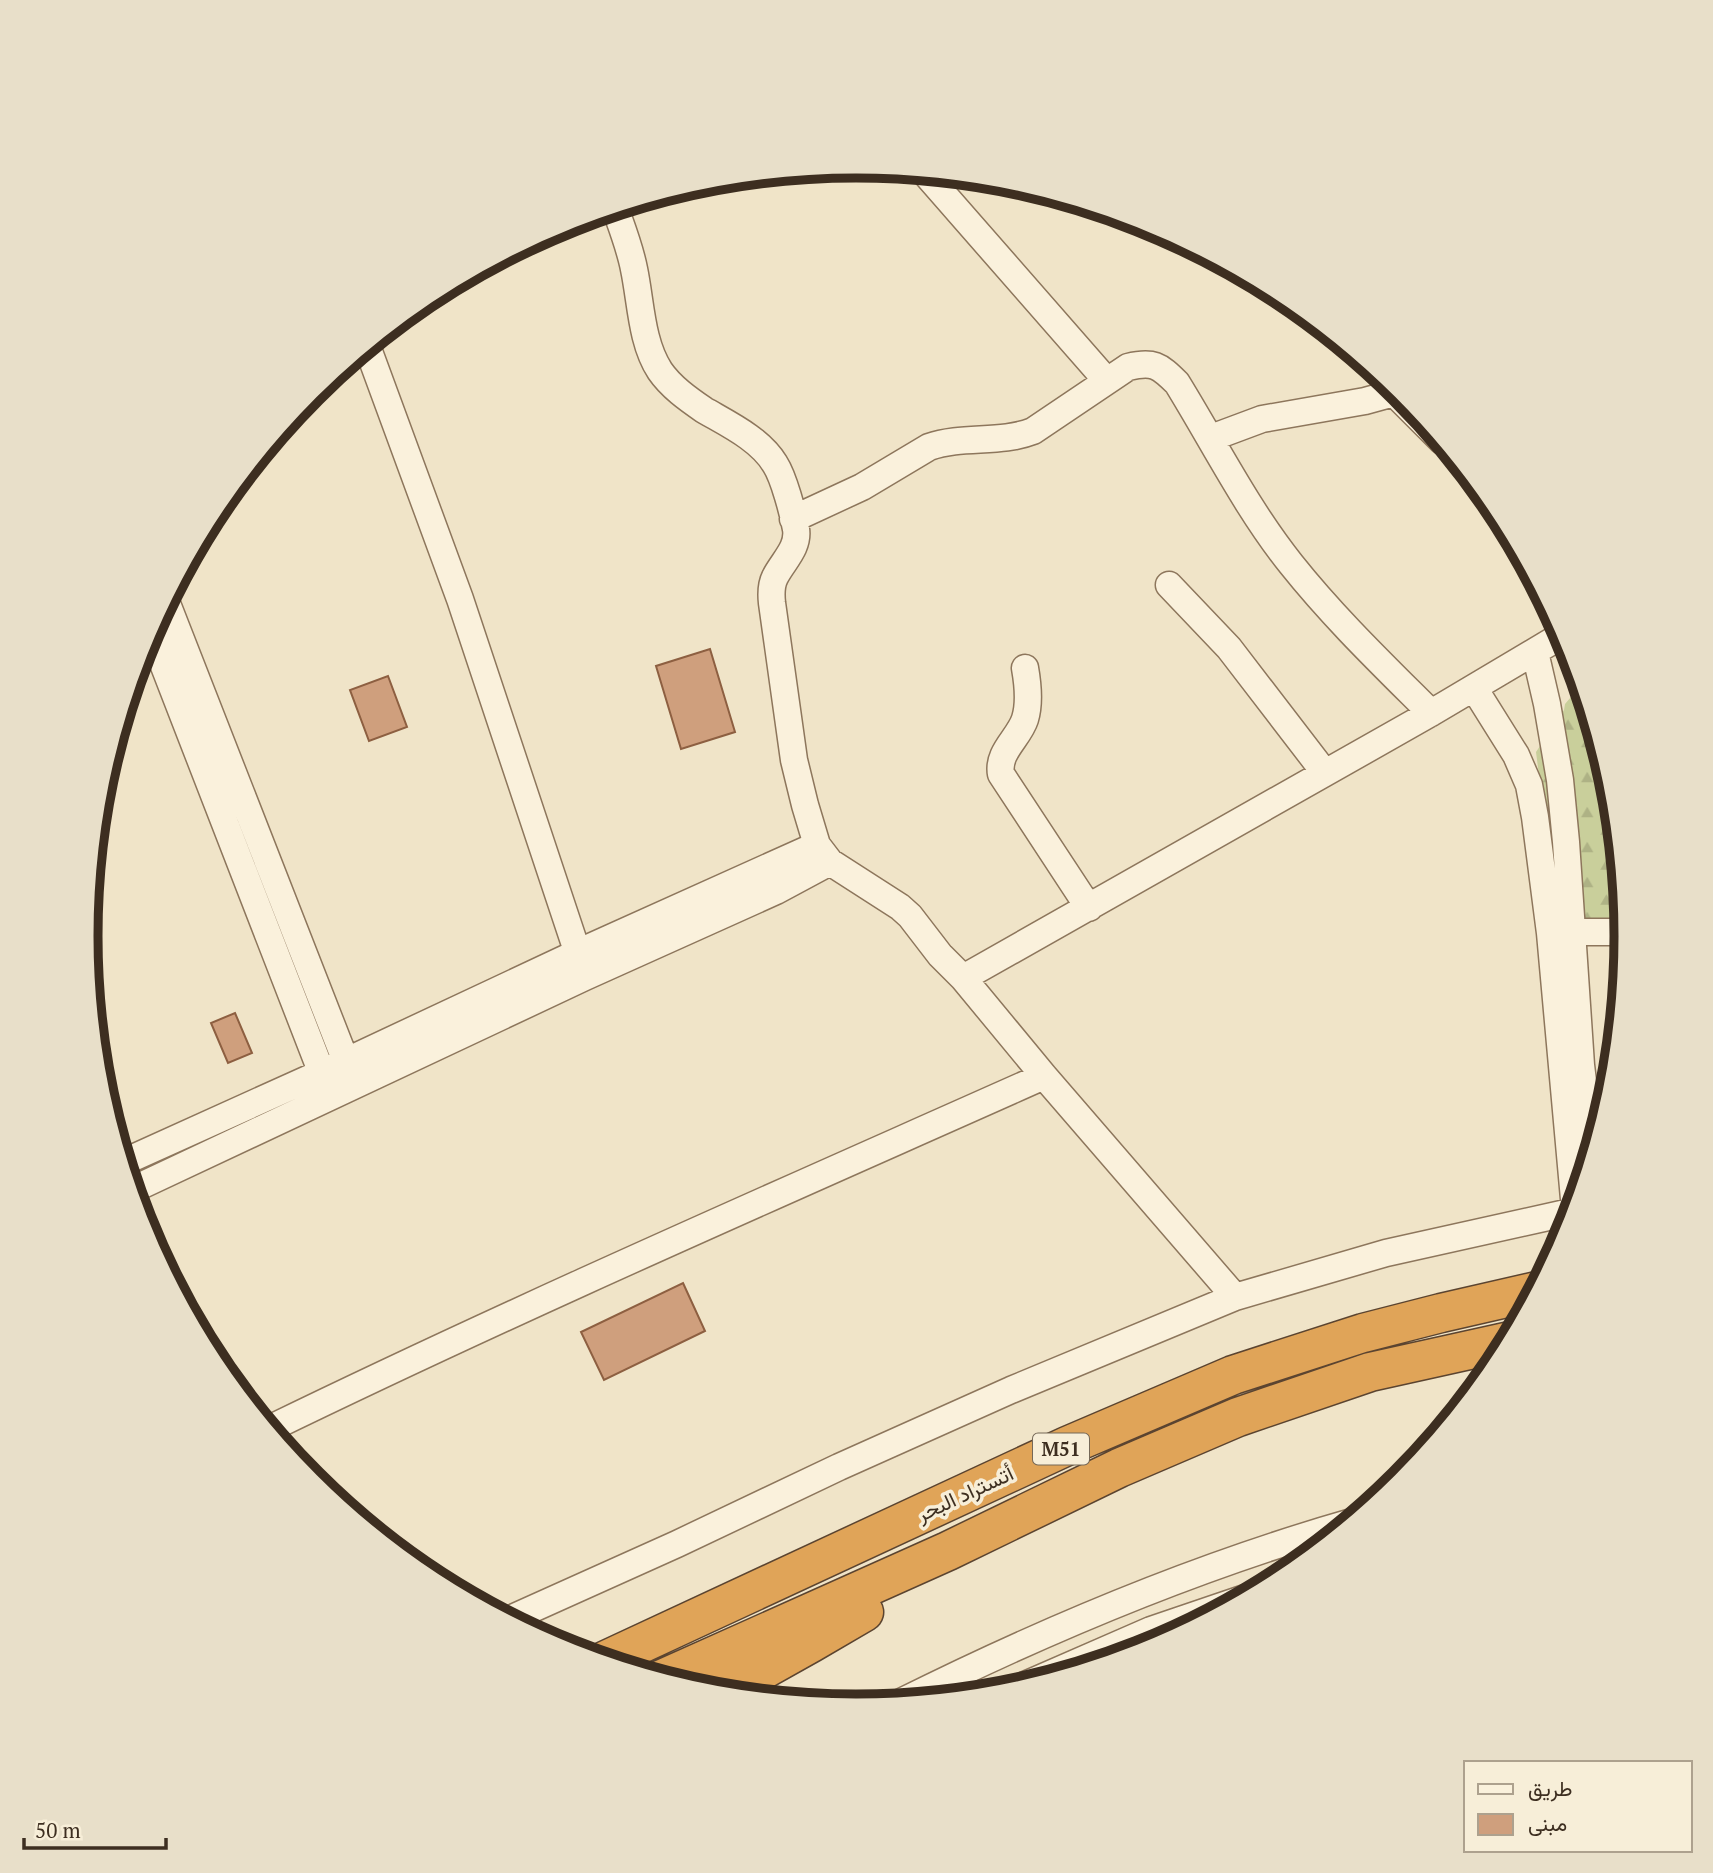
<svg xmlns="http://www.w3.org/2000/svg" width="1713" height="1873" font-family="'PT Serif',Vazirmatn,serif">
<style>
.forest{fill:url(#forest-firs)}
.building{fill:#cf9f7d;stroke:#8d5f41;stroke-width:2}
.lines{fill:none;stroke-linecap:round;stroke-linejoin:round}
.minor-casing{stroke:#8d765c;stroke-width:29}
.highway-casing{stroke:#5b4430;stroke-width:41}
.minor{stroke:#faf1dc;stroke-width:26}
.highway{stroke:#e0a458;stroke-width:38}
.labels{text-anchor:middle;stroke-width:7;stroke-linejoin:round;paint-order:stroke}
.shield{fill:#f7eed8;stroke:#756857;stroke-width:2}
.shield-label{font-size:19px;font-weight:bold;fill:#3d2e20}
.street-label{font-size:21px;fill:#3d2e20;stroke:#f7eed8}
.rim{fill:none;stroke:#3d2e20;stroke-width:9}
</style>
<defs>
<pattern id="forest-firs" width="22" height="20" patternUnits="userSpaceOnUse" patternTransform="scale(1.75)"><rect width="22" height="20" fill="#c9cf9b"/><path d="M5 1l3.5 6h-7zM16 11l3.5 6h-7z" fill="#aeb285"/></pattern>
</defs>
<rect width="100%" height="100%" fill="#f0e4c8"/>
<path class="forest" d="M1582,684L1613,787L1627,937L1560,939L1536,752L1564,710L1565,704Z"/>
<path class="building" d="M710,649L735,732L681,749L656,666Z
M388,676L407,727L369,741L350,690Z
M235,1013L252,1053L228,1063L211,1023Z
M683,1283L705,1331L604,1380L581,1332Z"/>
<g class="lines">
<defs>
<path id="minor" d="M925,173L1107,381
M615,208C622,228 630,248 634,269C641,302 641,342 660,371C671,387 688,399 704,410C728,424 760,439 775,464C784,478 793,513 796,529C799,548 783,561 775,577C771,585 771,594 772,603L794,760L805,805L817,845L830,862L900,907L910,916L940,955L963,978
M367,346L460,599L583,969
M1394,393L1442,441
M1211,438L1262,419L1365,401L1394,393L1399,390
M793,519L862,487L929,447C963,435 1000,444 1033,431L1128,367C1153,361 1159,365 1177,383C1214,443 1247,509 1291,564C1334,618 1383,665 1431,713
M1169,585L1229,648L1325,773
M166,601L352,1077
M150,630L328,1089
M1535,652L1547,704L1560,780L1566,842L1581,1065L1592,1155
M1025,668C1028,685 1030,703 1025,719C1019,738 997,752 1001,774L1089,908
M1474,688L1516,755L1529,785L1535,817L1550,933L1575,1210
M1555,932H1627
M124,1162L321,1073L577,953L817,845
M132,1190L585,977L776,891L830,862
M1235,1297L1044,1076L963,978L1431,713L1564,634
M269,1429C524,1305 784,1192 1044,1076
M508,1620L677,1544L839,1467L1011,1390L1235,1297L1386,1253L1575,1211
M1011,1691L1151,1630L1251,1596
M899,1703C1045,1630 1195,1567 1352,1522"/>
<path id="highway" d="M604,1661L1067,1446L1233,1375L1363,1333L1441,1313L1537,1291
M662,1679L948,1551L1119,1468L1238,1417L1370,1372L1510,1341
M720,1694L811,1643L864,1612"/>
</defs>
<use href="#minor" class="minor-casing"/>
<use href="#highway" class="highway-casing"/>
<use href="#minor" class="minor"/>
<use href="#highway" class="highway"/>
</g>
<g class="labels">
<rect class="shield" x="1033" y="1433.5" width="56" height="31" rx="5"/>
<g class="shield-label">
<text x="1061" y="1456">M51</text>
</g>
<g class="street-label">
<text transform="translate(965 1494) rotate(-25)" y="7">أتستراد البحر</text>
</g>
</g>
<path d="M0 0H1713V1873H0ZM98 936a758 758 0 1 1 1516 0a758 758 0 1 1-1516 0Z" fill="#e8dfc9" fill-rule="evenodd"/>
<path class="rim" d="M98 936a758 758 0 1 1 1516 0a758 758 0 1 1-1516 0Z"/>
<rect x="1464" y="1761" width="228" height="91" fill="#f7eed8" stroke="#ada18e" stroke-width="2"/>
<rect x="1478" y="1784" width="35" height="10" fill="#faf1dc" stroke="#ada18e" stroke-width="2"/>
<text x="1528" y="1796" font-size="21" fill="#3d2e20">طريق</text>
<rect x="1478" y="1814" width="35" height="21" fill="#cf9f7d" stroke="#ada18e" stroke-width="2"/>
<text x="1528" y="1831" font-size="21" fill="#3d2e20">مبنى</text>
<path d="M24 1838v10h142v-10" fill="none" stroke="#3d2e20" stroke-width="3.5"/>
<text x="35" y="1838" font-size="21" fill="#3d2e20" stroke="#f7eed8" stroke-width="5" paint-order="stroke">50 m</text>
</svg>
